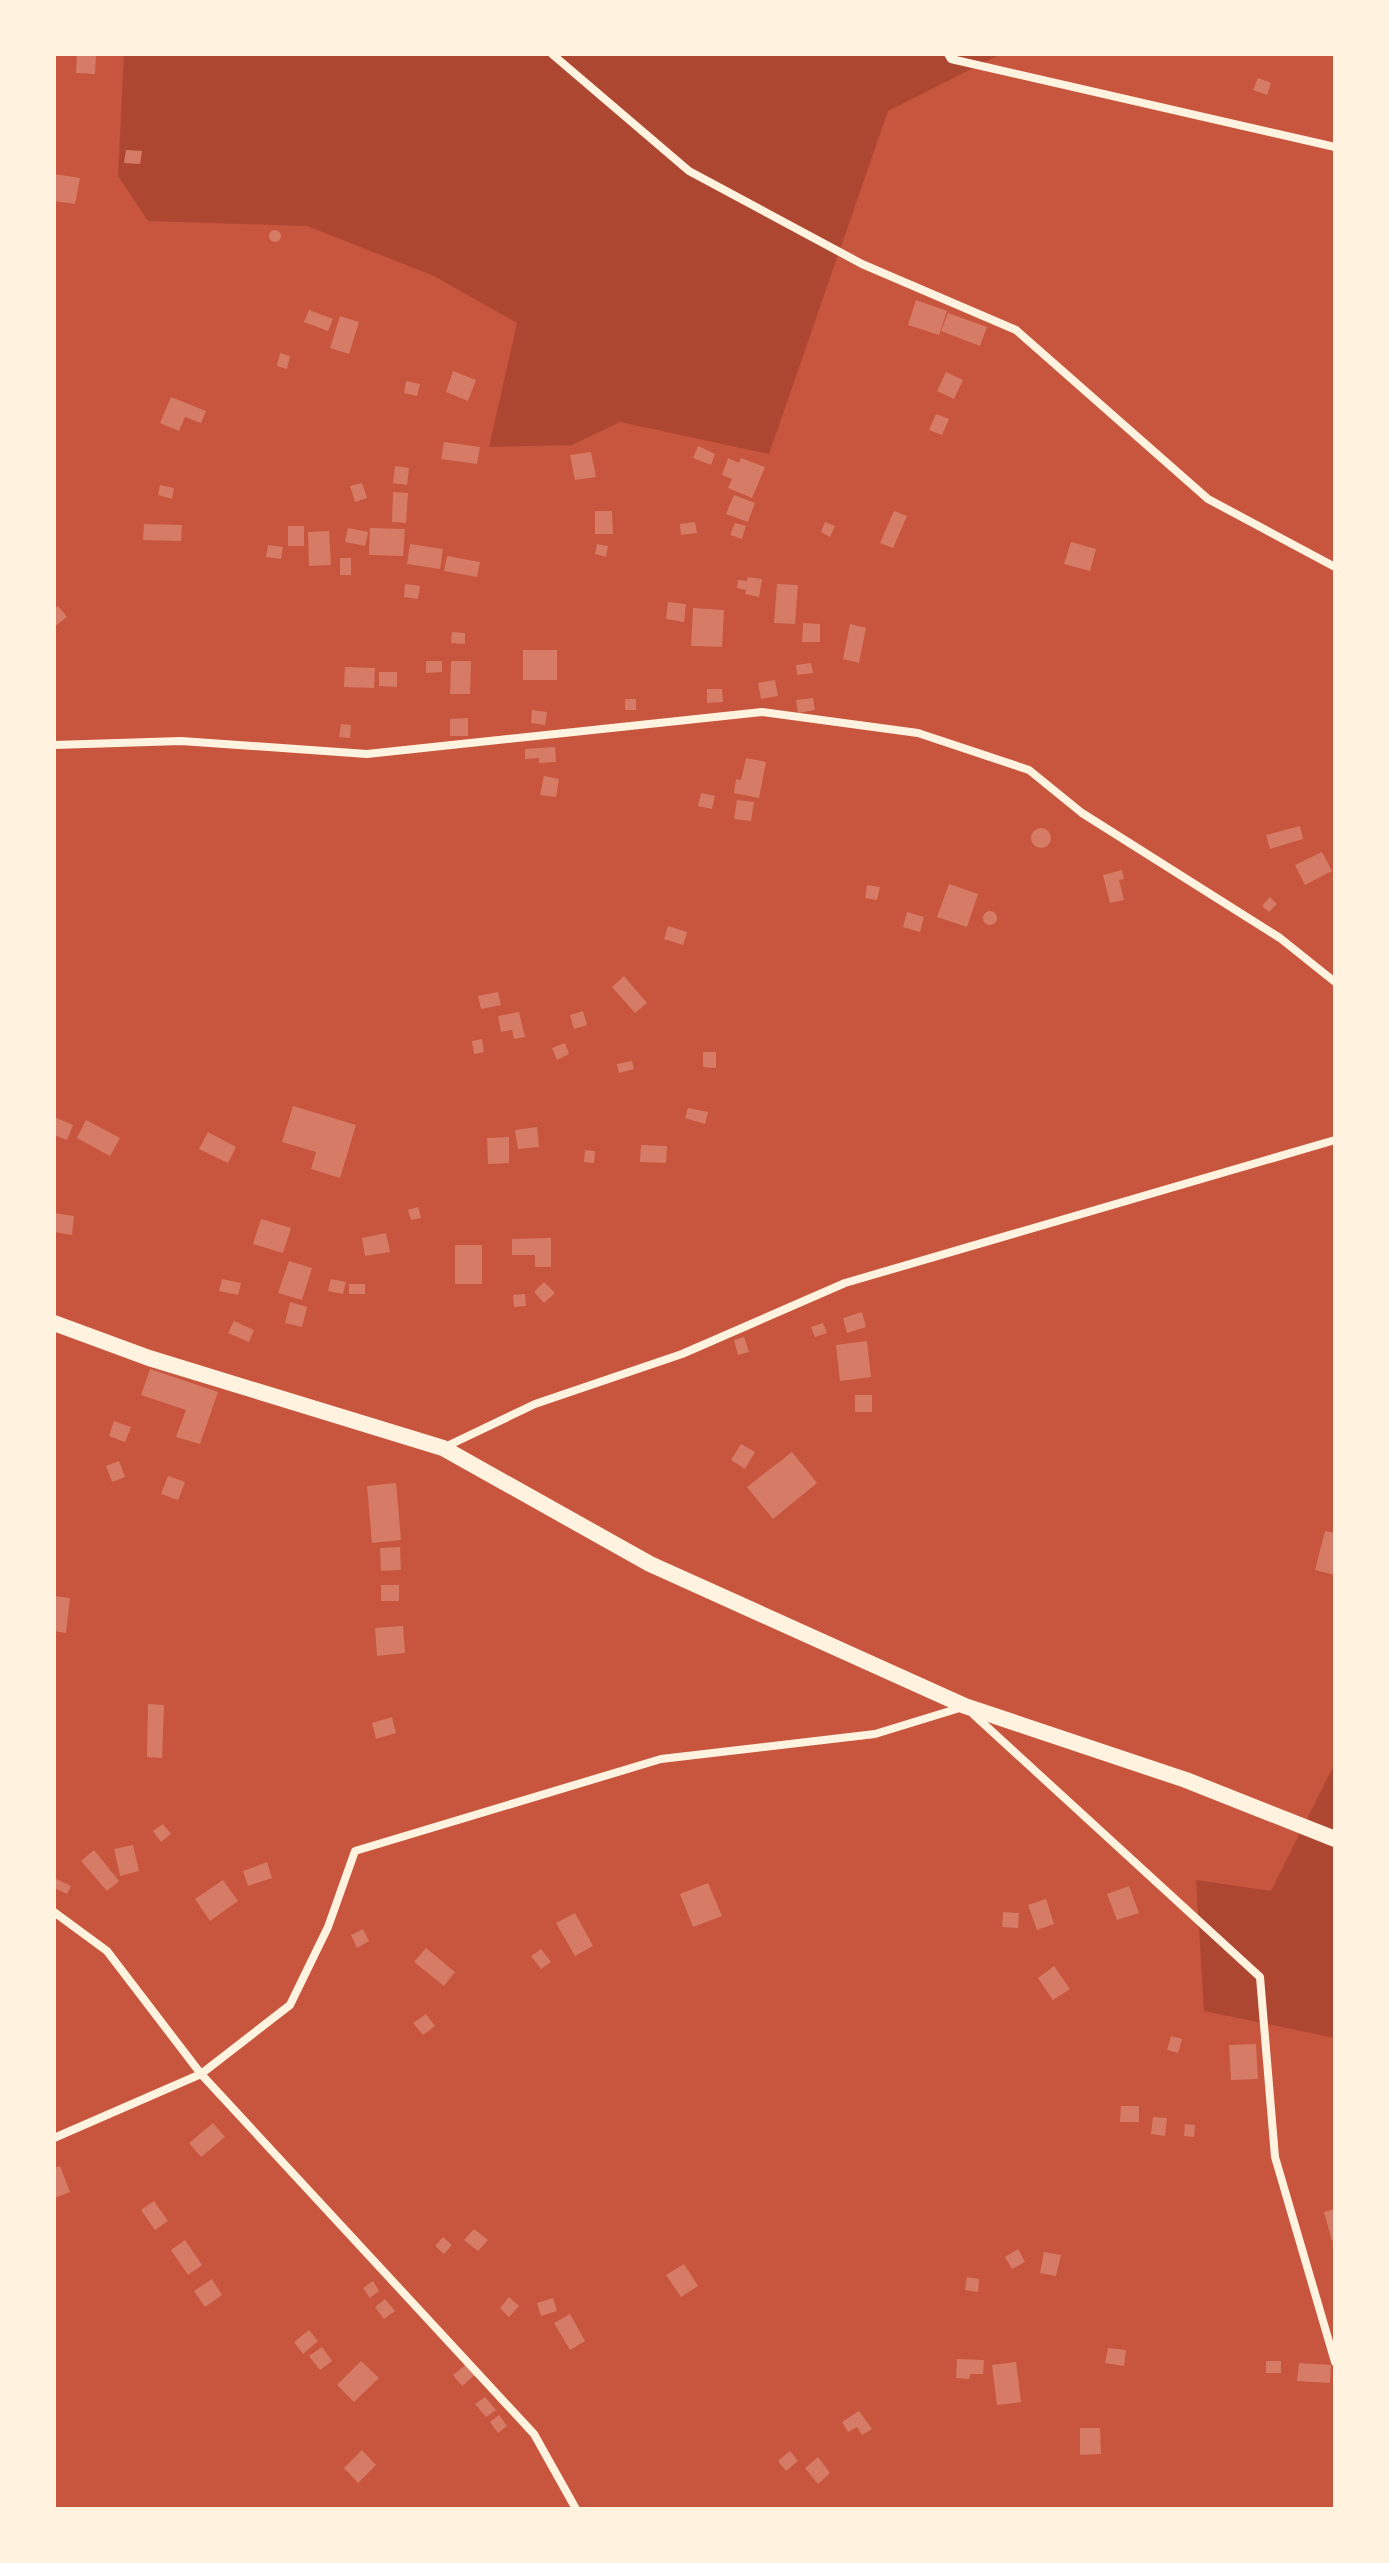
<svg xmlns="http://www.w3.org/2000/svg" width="1389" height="2563" font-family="Georgia,serif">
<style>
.green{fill:#ae4732}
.building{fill:#d67c66}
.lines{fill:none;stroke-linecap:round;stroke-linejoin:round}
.minor{stroke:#fff3e0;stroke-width:8}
.secondary{stroke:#fff3e0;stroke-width:16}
</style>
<rect width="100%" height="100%" fill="#c8553d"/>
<path class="green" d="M124,54H1001L888,111L769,454L620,422L572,445L489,447L517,323L434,276L307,226L148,221L118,176Z
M1335,1763V2038L1204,2011L1196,1880L1271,1891Z"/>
<path class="building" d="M77,54H96L95,74L76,73Z
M1258,78L1271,83L1267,95L1253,90Z
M126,150L142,151L140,164L124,163Z
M54,174L80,178L75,204L54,201Z
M269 236a6 6 0 1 1 12 0a6 6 0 1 1-12 0Z
M916,300L947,311L939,335L908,325Z
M309,310L333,319L328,331L304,322Z
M948,313L987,327L980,346L941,331Z
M340,316L359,322L349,354L330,348Z
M280,353L290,356L287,369L277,366Z
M453,371L476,380L468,401L446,392Z
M946,372L963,380L954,399L937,391Z
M406,381L420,384L417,396L404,393Z
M171,397L206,411L201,423L185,417L179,431L160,423Z
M936,414L949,419L942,435L929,430Z
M444,442L480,447L477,464L441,459Z
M698,446L715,454L711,465L693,458Z
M591,452L596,477L575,480L570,455Z
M728,458L739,463L741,458L765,467L752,498L728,488L732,479L722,475Z
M395,466L409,468L407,485L393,483Z
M362,483L367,498L355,502L350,486Z
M160,485L174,488L172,499L158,495Z
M393,492L408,493L406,523L392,522Z
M734,495L755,503L748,522L726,514Z
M595,511H612L613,534H595Z
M894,511L907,516L893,548L880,543Z
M695,522L697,533L681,535L680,524Z
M825,522L835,526L830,537L821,532Z
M735,523L746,526L742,539L730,535Z
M144,524L182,525L181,541L143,540Z
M288,526H304V546H288Z
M348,528L368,532L365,546L345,542Z
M370,528L405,529L403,556L369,555Z
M329,531L331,565L309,566L308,532Z
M1071,542L1096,549L1090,571L1064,564Z
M410,544L443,549L440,569L407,564Z
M597,544L608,546L606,557L595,554Z
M268,545L283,547L281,559L266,557Z
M447,556L480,562L477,577L444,571Z
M340,558H351V575H340Z
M748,577L762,579L759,597L745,594L746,590L737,588L738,580L747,581Z
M405,584L420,586L418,599L404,597Z
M777,584L798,585L795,624L774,623Z
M668,602L686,604L684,622L666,619Z
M58,606L67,617L54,627V609Z
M693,608L724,610L722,647L691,646Z
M803,623L820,624V642H802Z
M850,624L866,628L859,663L843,659Z
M452,632L465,633V644L451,643Z
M523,650H557V680H523Z
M426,661H442V672L426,673Z
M451,661H471L470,694H450Z
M811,663L813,673L797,675L796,665Z
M345,667L375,668L374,688L344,687Z
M379,672H397V687L379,686Z
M775,680L778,696L761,699L758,683Z
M707,689H722L723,702L707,703Z
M813,698L815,710L798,713L796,700Z
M625,699H636V710H625Z
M532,710L547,712L545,725L531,723Z
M468,718V736H450V719Z
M341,724L351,725L350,738L339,737Z
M555,747L556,762L539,763V758L525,759V749Z
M746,758L766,762L759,798L734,793L736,779L741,780Z
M544,776L559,779L556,797L540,795Z
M701,793L715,796L712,809L698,806Z
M737,800L754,802L751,821L734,819Z
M1300,826L1303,839L1270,849L1266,835Z
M1031 838a10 10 0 1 1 20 0a10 10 0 1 1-20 0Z
M1322,852L1332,871L1305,885L1295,865Z
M1122,870L1124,879L1119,880L1124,900L1110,903L1103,875Z
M949,884L978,894L967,927L937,917Z
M867,885L880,887L877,900L865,898Z
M1270,897L1277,904L1269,912L1262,906Z
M983 918a7 7 0 1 1 14 0a7 7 0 1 1-14 0Z
M907,912L924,917L920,932L903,927Z
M668,926L687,932L683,945L664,939Z
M624,976L647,1003L635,1013L612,987Z
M498,992L501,1005L481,1009L478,996Z
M583,1011L587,1025L574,1029L570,1015Z
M519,1012L525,1037L514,1039L512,1030L501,1032L498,1016Z
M482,1039L484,1052L474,1054L472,1041Z
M565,1043L569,1054L557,1060L552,1048Z
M703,1052H716V1068L703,1067Z
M632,1061L634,1069L619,1073L617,1064Z
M293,1106L356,1125L340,1178L311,1169L316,1152L282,1142Z
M688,1108L708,1112L705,1124L685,1118Z
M54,1117L73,1125L67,1140L54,1135Z
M86,1120L120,1138L110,1156L77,1138Z
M537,1127L539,1147L518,1149L515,1130Z
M208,1132L236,1147L228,1163L199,1149Z
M509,1137V1163L488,1164L487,1138Z
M641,1145L667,1146L666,1163L640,1162Z
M585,1150L595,1151L594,1163L584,1162Z
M418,1207L421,1218L411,1220L408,1210Z
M54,1213L74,1216L72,1235L54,1232Z
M261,1219L291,1228L283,1253L253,1244Z
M386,1233L390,1252L365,1256L362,1238Z
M551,1238V1267H535V1255H512V1239Z
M455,1245H482V1284H455Z
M289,1261L312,1268L302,1300L278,1293Z
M222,1279L241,1283L238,1295L219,1291Z
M331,1279L346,1282L343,1294L328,1291Z
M544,1282L555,1293L544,1303L534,1292Z
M349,1284H365V1294H349Z
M525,1294L526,1306L514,1307L513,1295Z
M290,1302L307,1307L302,1327L285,1323Z
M862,1312L866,1327L847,1333L843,1318Z
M234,1321L254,1330L249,1342L228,1333Z
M823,1323L827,1333L815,1337L811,1327Z
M744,1337L749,1352L738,1355L734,1340Z
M867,1341L871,1377L840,1381L836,1345Z
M150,1369L218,1392L200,1444L176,1437L186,1410L141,1395Z
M855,1395H872V1412H855Z
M114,1421L131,1427L125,1442L109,1436Z
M741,1444L755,1452L745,1469L731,1460Z
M792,1452L817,1483L773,1519L747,1487Z
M119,1461L125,1477L112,1482L106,1466Z
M168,1476L185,1482L178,1500L161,1494Z
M396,1483L401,1540L372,1543L367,1486Z
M1325,1531L1335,1533V1575L1315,1570Z
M400,1547L401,1570L381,1571L380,1548Z
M381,1585H399V1601H381Z
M54,1596L70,1598L66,1633L54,1631Z
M403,1626L405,1653L377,1656L375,1628Z
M148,1704L164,1705L162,1758L147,1757Z
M392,1717L396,1733L376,1739L372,1723Z
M163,1824L171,1834L161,1842L153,1831Z
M133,1845L139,1871L120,1876L114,1849Z
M94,1850L119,1881L107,1891L81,1861Z
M267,1862L272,1878L248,1886L243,1871Z
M54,1878L71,1886L67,1894L54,1888Z
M223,1880L238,1901L210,1921L195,1899Z
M708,1883L722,1916L693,1927L680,1894Z
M1129,1886L1139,1913L1117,1920L1107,1894Z
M1046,1899L1054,1924L1037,1930L1028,1905Z
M1003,1912L1019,1913L1018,1928L1002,1927Z
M575,1913L593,1946L575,1956L556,1923Z
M363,1929L369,1941L357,1948L351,1935Z
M426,1948L455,1972L444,1986L414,1962Z
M541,1949L551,1962L541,1969L531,1956Z
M1054,1966L1070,1989L1053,2000L1038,1978Z
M426,2014L435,2026L423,2035L413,2023Z
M1171,2036L1182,2039L1178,2053L1167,2050Z
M1256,2044L1258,2079L1231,2080L1229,2045Z
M1121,2106H1139V2122H1120Z
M1153,2117L1167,2118L1165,2136L1151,2134Z
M213,2123L225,2137L201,2157L189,2143Z
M1185,2124L1195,2125L1194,2137L1184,2136Z
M60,2166L70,2192L54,2198V2168Z
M154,2201L168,2221L155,2230L141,2210Z
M1335,2209V2240L1332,2241L1324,2212Z
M474,2229L488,2240L478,2251L464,2240Z
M443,2237L452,2245L444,2254L435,2246Z
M185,2240L202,2265L188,2275L171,2250Z
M1018,2249L1025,2262L1012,2269L1005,2257Z
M1044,2252L1061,2255L1056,2276L1040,2273Z
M684,2264L698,2286L681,2297L666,2275Z
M967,2277L979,2279L978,2292L965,2290Z
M212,2279L222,2295L205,2307L194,2291Z
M373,2281L379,2291L370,2298L363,2288Z
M509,2297L519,2306L509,2317L500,2308Z
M553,2298L557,2311L541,2316L537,2303Z
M385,2299L395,2311L384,2319L375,2307Z
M570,2314L585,2341L570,2350L554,2323Z
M309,2330L318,2341L303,2354L294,2342Z
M322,2347L332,2361L320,2370L309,2356Z
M1108,2348L1126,2350L1124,2366L1105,2363Z
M957,2359L984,2360L983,2374H970L969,2379L956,2378Z
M361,2361L379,2378L354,2402L337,2385Z
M1266,2361H1281V2373H1266Z
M1016,2362L1021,2402L997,2405L992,2365Z
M1299,2363L1331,2365L1330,2383L1297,2381Z
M467,2364L476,2374L462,2386L453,2375Z
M485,2397L496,2410L486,2417L475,2404Z
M859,2411L872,2429L862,2435L857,2427L848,2432L842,2422Z
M499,2415L507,2426L498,2433L490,2422Z
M1080,2428H1100L1101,2454L1080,2455Z
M362,2450L376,2465L358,2483L344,2468Z
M790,2451L798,2461L786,2471L778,2461Z
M818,2457L830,2473L818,2484L805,2468Z"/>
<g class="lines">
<path class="minor" d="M552,54L689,171L862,264L1016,330L1208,499L1335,567
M948,54L951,59L1335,147
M54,745L181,741L367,754L762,712L918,733L1029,770L1082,813L1280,938L1335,982
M445,1447L535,1404L682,1354L845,1283L1335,1140
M973,1714L1260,1977L1275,2157L1335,2362
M54,1912L107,1951L201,2074L534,2434L576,2509
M54,2138L201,2074L290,2005L328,1927L355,1851L661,1759L875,1734L963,1707"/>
<path class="secondary" d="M54,1323L149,1358L443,1448L650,1564L965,1706L1186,1780L1335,1839"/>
</g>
<rect width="1389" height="2563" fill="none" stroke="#fff3e0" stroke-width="112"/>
</svg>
